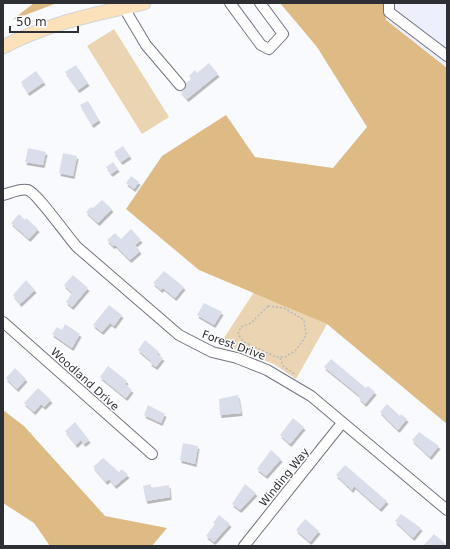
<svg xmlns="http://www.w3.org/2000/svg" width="450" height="549" font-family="'DejaVu Sans',sans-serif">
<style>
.built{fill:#edf0fc}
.green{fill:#ead4b1}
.forest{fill:#debb85}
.building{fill:#dadeeb;filter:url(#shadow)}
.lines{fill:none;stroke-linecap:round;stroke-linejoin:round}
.minor-casing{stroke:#717480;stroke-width:12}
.major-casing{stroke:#d5d5d6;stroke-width:15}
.path{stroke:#b8b9bc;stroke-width:1.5;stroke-dasharray:2 2;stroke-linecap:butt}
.minor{stroke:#fff;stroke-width:10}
.major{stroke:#fbe2bb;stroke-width:13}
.labels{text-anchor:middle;stroke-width:3;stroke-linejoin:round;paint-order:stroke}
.street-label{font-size:11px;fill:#2e2f34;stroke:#fff}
</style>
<defs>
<filter id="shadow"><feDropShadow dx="1.5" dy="3" stdDeviation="0" flood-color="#0004"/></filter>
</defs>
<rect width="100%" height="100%" fill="#f9fafd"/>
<path class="built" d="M383,3H447V68L386,20Z"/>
<path class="green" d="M114,29L169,117L142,134L87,46Z
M254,292L327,324L296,379L274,364L220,344Z"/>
<path class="forest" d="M34,3H57L12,20Z
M280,3H383L386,20L447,68V424L327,324L199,270L126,209L162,156L226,115L255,157L333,168L367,127L317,47Z
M3,410L24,426L105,516L167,528L152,546H50L34,523L3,503Z"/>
<path class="building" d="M209,63L218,74L187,99L180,91L184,90L186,83L191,79L189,76L195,70L197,73Z
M76,65L88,83L78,90L65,72Z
M36,71L44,82L28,93L21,82Z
M88,101L99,120L92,125L80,105Z
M123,146L130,156L121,162L114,152Z
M28,148L46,152L43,165L25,162Z
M63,153L77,156L73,176L59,173Z
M113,162L118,169L111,174L106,167Z
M131,176L139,182L134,189L126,183Z
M102,200L112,209L98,223L86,212L91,207L93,208Z
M19,214L25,220L26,218L38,229L29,239L11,223Z
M131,229L141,240L135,245L140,251L130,260L115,245L113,246L107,240L115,233L121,239Z
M164,271L184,287L175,298L163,288L161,290L153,283Z
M73,275L88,288L72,307L66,302L72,293L64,285Z
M26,280L35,290L20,304L13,295Z
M204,303L222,312L214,325L197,315Z
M109,305L122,315L114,326L110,323L102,332L93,325Z
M65,324L80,334L72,348L52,334L57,327L62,330Z
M145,340L159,352L157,354L163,358L156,367L150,363L151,361L138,350Z
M331,359L366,388L368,386L375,392L365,404L359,398L360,396L324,367Z
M108,366L127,381L125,384L132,390L126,398L100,377Z
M15,368L26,379L17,389L6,378Z
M38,388L51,400L44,407L41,404L34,412L24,403Z
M238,395L241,413L220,415L219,399Z
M387,404L400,416L401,414L407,419L398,430L380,412Z
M148,405L165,414L161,423L144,415Z
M293,418L304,427L290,444L280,435Z
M75,422L89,440L84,444L81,440L76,445L65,431Z
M419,432L439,446L430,457L412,440Z
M183,443L198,446L195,464L180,460Z
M271,450L281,459L266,476L257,469Z
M103,458L119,472L122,469L128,475L115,486L109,479L106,482L93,467Z
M345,465L387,501L380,509L354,486L352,490L336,475Z
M151,484V488L169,485L170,497L146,501L143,486Z
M245,484L256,493L240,510L232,504Z
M401,514L421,528L413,538L395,521Z
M219,515L230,524L214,542L206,536L215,524L213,523Z
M305,519L319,531L310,542L296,530Z
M434,534L447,545V546H423Z"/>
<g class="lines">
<defs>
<path id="minor" d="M230,3L261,45L269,49L283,34L260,3
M389,3V12L447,56
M124,8L146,45L180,85
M3,195C11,193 20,188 28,190C37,193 67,236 77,247L179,335L212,352L237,358L267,370L311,396L447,510
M3,322L152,454
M244,546L342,423"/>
<path id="major" d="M3,47C51,22 93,15 144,3"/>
</defs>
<use href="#minor" class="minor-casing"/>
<use href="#major" class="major-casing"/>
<path class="path" d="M268,306L284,308L304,320L306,334L304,339L295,351L285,357H276L244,342L238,334L241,327L251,323Z
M280,358L283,366L296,375"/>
<use href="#minor" class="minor"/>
<use href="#major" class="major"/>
</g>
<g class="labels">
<g class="street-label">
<text transform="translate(234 345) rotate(20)" y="4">Forest Drive</text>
<text transform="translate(85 379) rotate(42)" y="4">Woodland Drive</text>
<text transform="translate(284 477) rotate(-51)" y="4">Winding Way</text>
</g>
</g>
<rect width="450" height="549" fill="none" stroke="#2e2f34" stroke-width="8"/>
<path d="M10 26v6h68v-6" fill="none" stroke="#2e2f34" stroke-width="2"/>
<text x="16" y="26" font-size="12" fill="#2e2f34" stroke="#ffffff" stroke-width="3" paint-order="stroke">50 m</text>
</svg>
